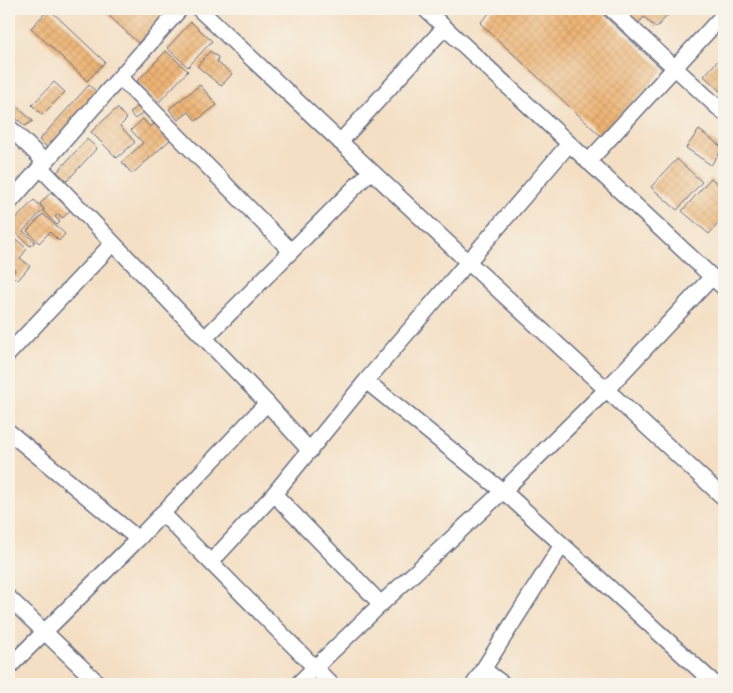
<svg xmlns="http://www.w3.org/2000/svg" width="733" height="693" font-family="'Patrick Hand',sans-serif">
<style>
.building{fill:url(#building-cross-hatch)}
.lines{fill:none;stroke-linecap:round;stroke-linejoin:round}
.minor-casing{stroke:#676d82;stroke-width:18}
.minor{stroke:#fff;stroke-width:15}
</style>
<defs>
<pattern id="building-cross-hatch" width="8" height="8" patternUnits="userSpaceOnUse" patternTransform="scale(1.25)"><rect width="8" height="8" fill="#eeb474"/><path d="M0 0l8 8M0 8l8-8" fill="none" stroke="#cc9b67"/></pattern>
</defs>
<rect width="100%" height="100%" fill="#f7f3e8"/>
<filter id="ink" filterUnits="userSpaceOnUse"><feTurbulence type="fractalNoise" baseFrequency=".02" numOctaves="2"/><feDisplacementMap in="SourceGraphic" scale="10" xChannelSelector="R" yChannelSelector="G"/><feConvolveMatrix kernelMatrix="1 2 1 2 8 2 1 2 1" color-interpolation-filters="sRGB"/></filter>
<filter id="wash" filterUnits="userSpaceOnUse"><feTurbulence type="fractalNoise" baseFrequency=".0096" numOctaves="4" result="noise"/><feDisplacementMap in="SourceGraphic" scale="20" xChannelSelector="R" yChannelSelector="G"/><feGaussianBlur stdDeviation="1.12" result="paint"/><feColorMatrix in="noise" values="0 0 0 0 0 0 0 0 0 0 0 0 0 0 0 0 0 1.4 0 .05"/><feComposite in="paint" operator="in"/></filter>
<g filter="url(#wash)">
<rect width="100%" height="100%" fill="#f4dfc4"/>
<g id="blocks">
<path class="building" d="M49,9L105,62L87,81L31,28Z
M104,9H170L138,43L103,10Z
M493,9H597L663,70L602,137L480,23Z
M624,9H673L656,28L644,17L637,25L622,11Z
M191,22L212,41L188,67L167,48Z
M166,51L188,71L159,102L137,81Z
M210,51L218,57L217,62L232,74L221,86L197,66Z
M722,56L724,58V95L704,76Z
M54,82L65,92L42,115L32,105Z
M89,85L99,94L49,149L39,140Z
M200,85L217,105L196,121L189,112L178,120L169,109Z
M139,105L144,112L135,119L130,113Z
M16,106L33,121L25,126L10,113Z
M117,108L127,119L120,126L135,142L117,158L91,132Z
M143,119L150,127L155,123L170,140L132,174L122,162L143,143L131,130Z
M699,130L723,148L711,165L686,148Z
M87,139L97,148L67,181L57,172Z
M677,159L702,182L677,210L651,187Z
M711,178L724,190V217L709,234L682,211Z
M9,180L14,185L9,191Z
M51,192L70,210L63,218L58,214L55,217L60,222L57,225L44,212V209L40,204Z
M34,200L44,209L23,231L35,242L30,246L9,226Z
M43,214L65,234L59,241L50,232L39,243L27,231Z
M17,240L27,249L20,258L30,266L18,280L12,276L15,270L9,265V250Z"/>
</g>
</g>
<g filter="url(#ink)">
<use href="#blocks" fill-opacity="0" stroke="#676d82" stroke-width="1"/>
<g class="lines">
<defs>
<path id="minor" d="M199,9L467,261L724,498
M425,9L724,288
M611,9L724,113
M120,77L291,251
M9,127L45,162
M340,142L444,28
M588,162L724,14
M40,167L267,403L310,451
M9,203L180,9
M205,338L371,171
M9,353L113,243
M366,381L511,498L715,684
M9,432L138,539
M274,494L381,604
M162,513L331,684
M211,562L274,494L366,381L569,144
M9,598L99,684
M9,667L138,539L267,403
M483,669L503,684
M298,684L381,604L503,491L606,390L712,277
M474,684L562,545"/>
</defs>
<use href="#minor" class="minor-casing"/>
<use href="#minor" class="minor"/>
</g>
</g>
<rect width="733" height="693" fill="none" stroke="#f7f3e8" stroke-width="30"/>
</svg>
